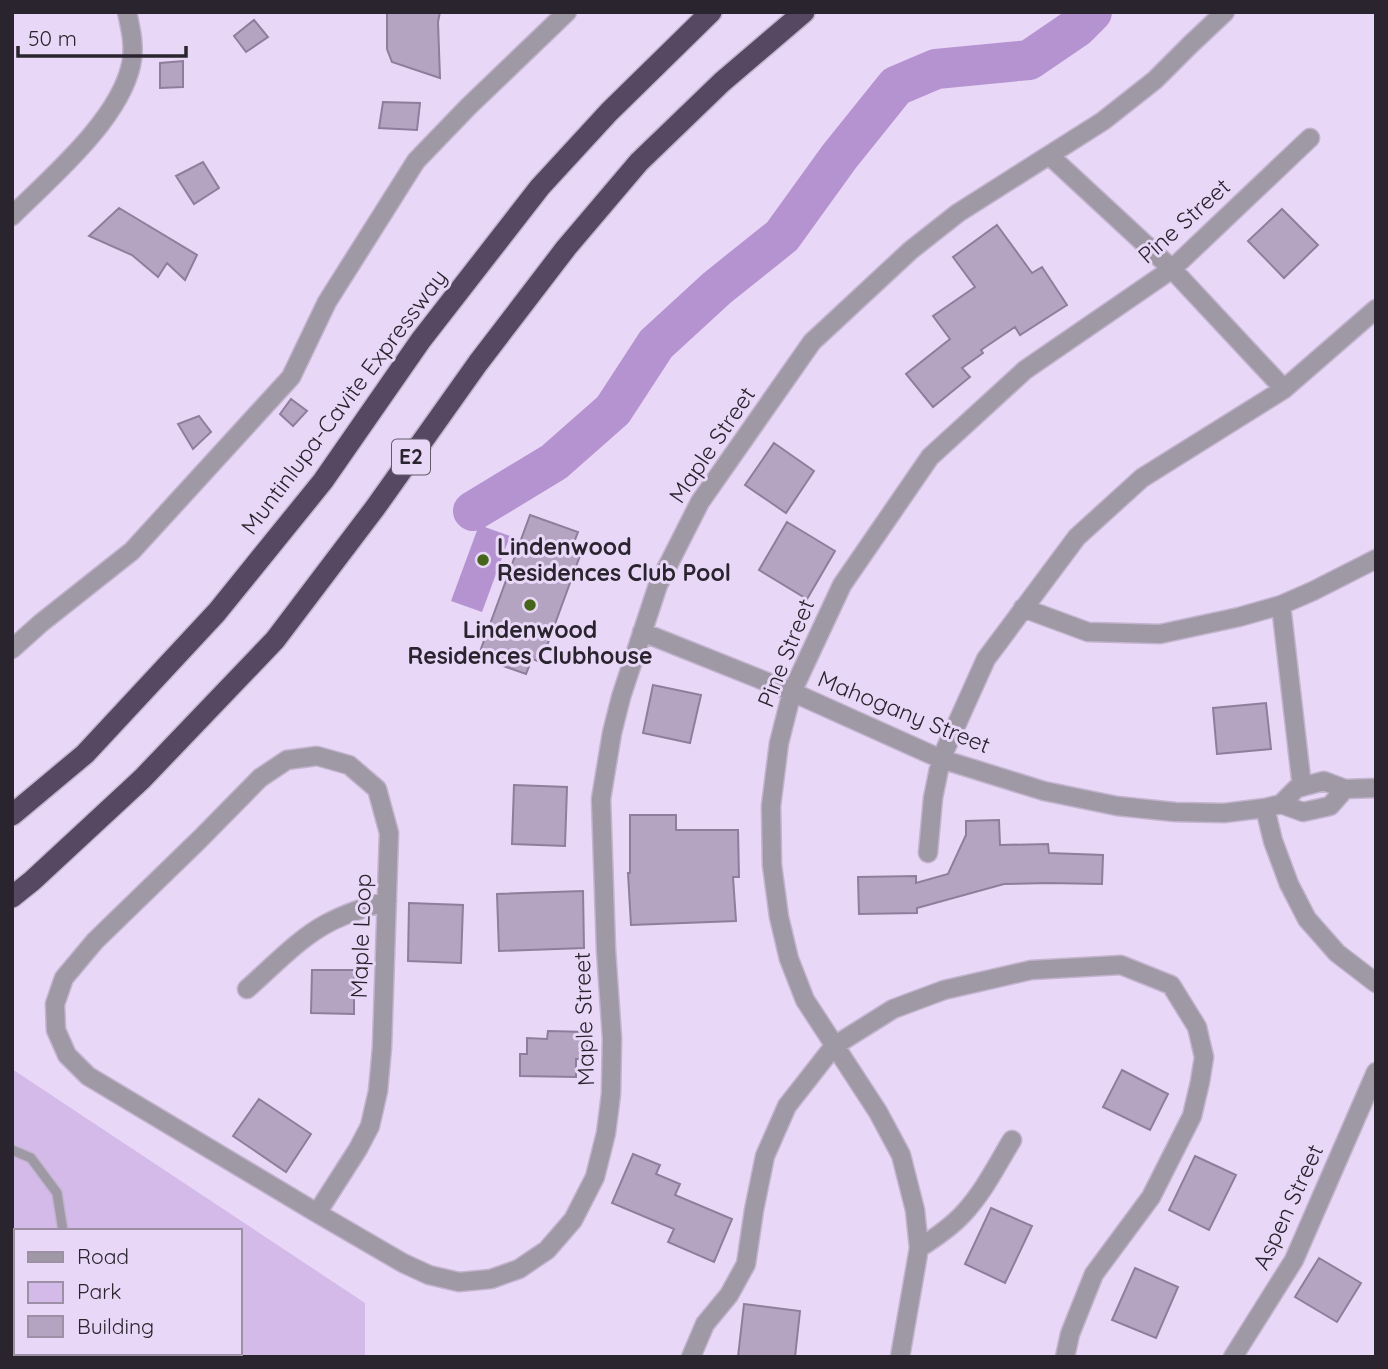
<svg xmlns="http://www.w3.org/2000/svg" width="1388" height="1369" font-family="Quicksand,sans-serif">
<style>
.green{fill:#d4bae9;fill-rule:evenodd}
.water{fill:#b592d0}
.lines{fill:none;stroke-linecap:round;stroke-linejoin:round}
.river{stroke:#b592d0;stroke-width:40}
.building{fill:#b4a4c1;stroke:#8e7e9b;stroke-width:2}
.lane-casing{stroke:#c2b3ce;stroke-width:12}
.street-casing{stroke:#c2b3ce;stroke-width:21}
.highway-casing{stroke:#c2b3ce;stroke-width:24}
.lane{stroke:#9f98a5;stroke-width:9}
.street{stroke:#9f98a5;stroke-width:18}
.highway{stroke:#564862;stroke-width:21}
.poi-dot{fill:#45651a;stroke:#e8d7f6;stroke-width:2.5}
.labels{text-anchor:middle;stroke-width:6;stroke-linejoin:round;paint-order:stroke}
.shield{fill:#e8d7f6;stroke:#635a6b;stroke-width:2}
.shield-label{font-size:21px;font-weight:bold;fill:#2a242f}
.street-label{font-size:23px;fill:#2a242f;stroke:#e8d7f6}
.poi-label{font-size:23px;font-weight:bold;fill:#2a242f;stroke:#e8d7f6;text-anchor:start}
</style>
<rect width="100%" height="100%" fill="#e8d7f6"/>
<path class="green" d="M12,1069L365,1303V1357H12ZM16,1231H240V1353H16Z"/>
<path class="water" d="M479,525L510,536L482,612L451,601Z"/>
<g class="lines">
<path class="river" d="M473,511L554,462L613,410L656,344L717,288L782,236L839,157L896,86L936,69L1029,60L1076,28L1092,12"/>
</g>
<path class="building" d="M387,12H440L438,22L440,78L392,62L387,49Z
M254,20L268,37L246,52L234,36Z
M183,61V87L160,88V63Z
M383,102L420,103L417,130L379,128Z
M203,162L219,188L194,204L176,176Z
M119,208L197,255L185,280L167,263L158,277L132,255L89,236Z
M1282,209L1318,245L1284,278L1248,241Z
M997,225L1032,273L1042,267L1067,305L1020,335L1015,327L981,350L983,353L962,368L970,377L933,407L906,374L950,339L933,316L975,287L953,257Z
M291,399L307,411L293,426L280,414Z
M199,416L211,432L193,449L178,424Z
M774,443L814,471L786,513L745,485Z
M530,515L578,532L571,550L581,553L541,662L532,659L526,674L478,657Z
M787,522L835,551L807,599L759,570Z
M653,685L701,695L690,743L643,733Z
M1266,703L1271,749L1217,754L1213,708Z
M514,785L567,787L565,846L512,844Z
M630,815H676V830H738L739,877H733L736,921L631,925L628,873H630Z
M999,820L1000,845L1048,844L1049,853L1103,855L1102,884L1049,883L1004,884L917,908V913L859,914L858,877L916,876V883L948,874L966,835V821Z
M583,891L584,948L499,951L497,894Z
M409,903L463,905L461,963L408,961Z
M312,970H354V1014L311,1013Z
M548,1031L587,1032V1059H576V1077L520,1076V1054H527V1038L547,1039Z
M1122,1070L1168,1094L1150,1130L1103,1107Z
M259,1099L311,1134L286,1172L233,1136Z
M633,1154L660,1165L656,1174L680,1184L675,1195L732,1219L714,1262L668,1242L674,1229L612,1203Z
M1195,1156L1236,1175L1209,1230L1169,1210Z
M991,1208L1032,1226L1005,1283L965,1264Z
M1319,1258L1361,1283L1337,1322L1295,1297Z
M1135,1268L1178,1287L1156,1338L1112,1320Z
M744,1304L800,1311L795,1357H738Z"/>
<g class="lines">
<defs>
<path id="lane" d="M12,1150L31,1158L57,1193L63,1231
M40,1357L42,1353
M105,1357L107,1353
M179,1357V1353"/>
<path id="street" d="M1050,156L1172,269L1284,389
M12,216C51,177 119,120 131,65C135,48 131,30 127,12
M1281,605L1302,787
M1023,608L1088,632L1160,634L1239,617L1281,605L1313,591L1376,559
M642,632L792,692L941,759L1044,791L1117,806L1175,812L1224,813L1265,808L1281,804L1297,788L1324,781L1345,789L1376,788
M12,649L41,623L132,551L291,377L327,302L416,161L468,107L567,12
M317,756L349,765L377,789L389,833L382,1047L378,1091L370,1126L358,1149L317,1213L88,1076L67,1055L56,1030L55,1004L64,978L95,941L200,839L260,778L287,760Z
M1281,804L1303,812L1330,806L1345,789
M1265,808L1273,841L1289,884L1307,919L1337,953L1376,983
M928,853L933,798L941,759L986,659L1077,537L1142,478L1284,389L1376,309
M247,989C271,968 298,939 326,924C346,913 366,907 387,901
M317,1213L403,1263L429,1275L459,1282L491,1279L519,1269L547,1250L573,1220L595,1177L606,1133L611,1094L612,1038L606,950L601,799L612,733L621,697L658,585L700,502L812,342L911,250L958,213L1103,121L1155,80L1190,45L1225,12
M919,1248C935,1238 950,1228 963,1214C983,1193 997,1165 1012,1140
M691,1357L705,1324L729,1295L746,1264L754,1210L765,1156L787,1106L834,1046L893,1009L944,990L1031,970L1121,965L1171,985L1197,1027L1204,1057L1200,1082L1192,1116L1151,1197L1094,1274L1070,1334L1065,1357
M900,1357L919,1248L915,1210L901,1155L878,1112L805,1000L789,959L779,917L772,865L771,806L779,743L792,692L842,585L930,457L1025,370L1172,269L1310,138
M1233,1357L1294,1260L1376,1072"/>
<path id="highway" d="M12,815L85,754L217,612L323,481L421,340L540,187L609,112L711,12
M12,897L32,881L142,779L275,640L375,508L478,363L566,248L639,162L722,82L804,12"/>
</defs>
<use href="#lane" class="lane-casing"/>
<use href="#street" class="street-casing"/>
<use href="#highway" class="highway-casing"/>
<use href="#lane" class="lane"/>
<use href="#street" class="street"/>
<use href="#highway" class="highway"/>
</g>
<g class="poi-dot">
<circle cx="483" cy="560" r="7"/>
<circle cx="530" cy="605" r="7"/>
</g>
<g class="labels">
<rect class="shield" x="392" y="439.5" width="38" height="35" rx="5"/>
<g class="shield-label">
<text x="411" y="464">E2</text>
</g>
<g class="street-label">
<text transform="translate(1184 221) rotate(-42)" y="8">Pine Street</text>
<text transform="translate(344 402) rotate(-53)" y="8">Muntinlupa-Cavite Expressway</text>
<text transform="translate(712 445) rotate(-56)" y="8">Maple Street</text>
<text transform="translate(786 653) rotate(-68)" y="8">Pine Street</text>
<text transform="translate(904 712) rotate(22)" y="8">Mahogany Street</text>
<text transform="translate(361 936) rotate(-88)" y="8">Maple Loop</text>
<text transform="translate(584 1019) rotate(-92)" y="8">Maple Street</text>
<text transform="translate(1288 1207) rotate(-65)" y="8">Aspen Street</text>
</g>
<g class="poi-label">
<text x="497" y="555">Lindenwood<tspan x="497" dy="26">Residences Club Pool</tspan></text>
<text x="530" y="638" text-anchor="middle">Lindenwood<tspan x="530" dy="26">Residences Clubhouse</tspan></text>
</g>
</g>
<rect width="1388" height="1369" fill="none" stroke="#2a242f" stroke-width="28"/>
<rect x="14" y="1229" width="228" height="126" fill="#e8d7f6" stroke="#9c8fa6" stroke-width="2"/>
<rect x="28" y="1252" width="35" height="10" fill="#9f98a5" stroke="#9c8fa6" stroke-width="2"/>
<text x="77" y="1264" font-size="21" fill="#2a242f">Road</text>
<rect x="28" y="1282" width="35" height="21" fill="#d4bae9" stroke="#9c8fa6" stroke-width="2"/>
<text x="77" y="1299" font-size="21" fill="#2a242f">Park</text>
<rect x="28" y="1316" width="35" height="21" fill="#b4a4c1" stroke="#9c8fa6" stroke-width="2"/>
<text x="77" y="1334" font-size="21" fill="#2a242f">Building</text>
<path d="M18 46v10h168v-10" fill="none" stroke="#2a242f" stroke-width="3.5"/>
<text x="28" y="46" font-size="21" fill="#2a242f" stroke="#e8d7f6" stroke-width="5" paint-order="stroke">50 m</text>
</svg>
